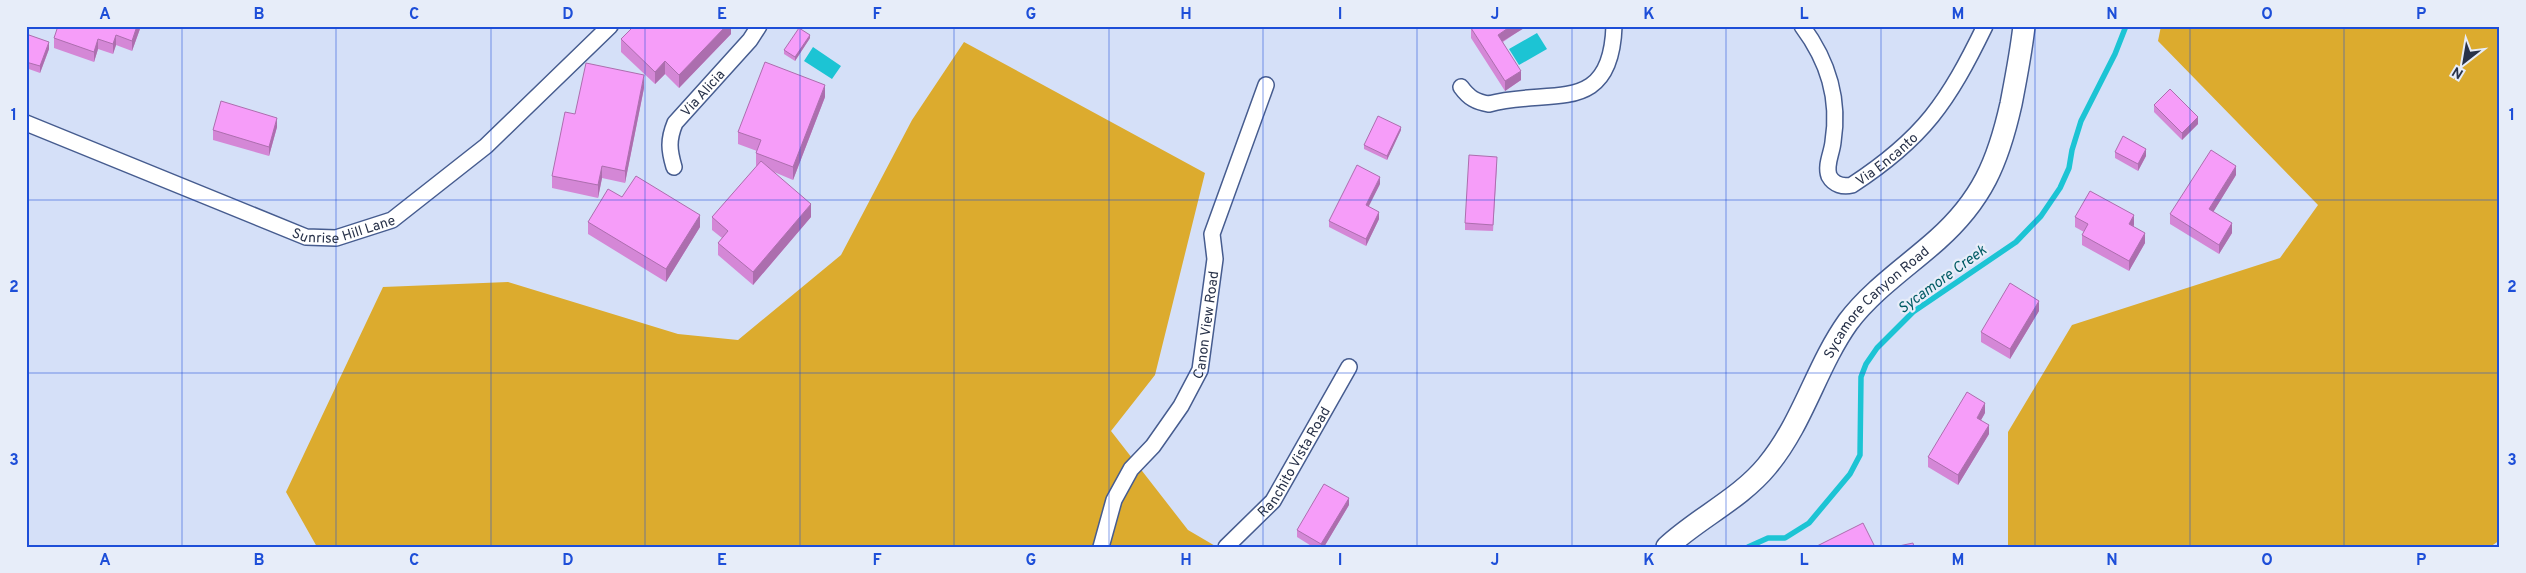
<svg xmlns="http://www.w3.org/2000/svg" width="2526" height="573" font-family="Overpass,sans-serif">
<style>
.green{fill:#dcab2e}
.water{fill:#1cc4d4}
.lines{fill:none;stroke-linecap:round;stroke-linejoin:round}
.stream{stroke:#1cc4d4;stroke-width:5.5}
.minor-casing{stroke:#465c8f;stroke-width:18}
.secondary-casing{stroke:#465c8f;stroke-width:24}
.minor{stroke:#fff;stroke-width:15}
.secondary{stroke:#fff;stroke-width:21}
.wall{fill:#d487d6}
.shaded-wall{fill:#ac6eae}
.building{fill:#f69df9;stroke:#ac6eae}
.grid{fill:none;stroke:#1d4ed8;stroke-width:1;stroke-opacity:0.55}
.labels{text-anchor:middle;stroke-width:4.5;stroke-linejoin:round;paint-order:stroke}
.street-label{font-size:14px;fill:#283249;stroke:#e7edf9}
.water-label{font-size:15px;font-style:italic;fill:#005b64;stroke:#e7edf9}
.neatline{fill:none;stroke:#1d4ed8;stroke-width:2}
.grid-label{font-size:16px;text-anchor:middle;font-weight:bold;fill:#1d4ed8}
</style>
<rect width="100%" height="100%" fill="#d5e0f8"/>
<path class="green" d="M2161,26H2500V540L2490,547H2008V432L2072,325L2280,258L2318,205L2158,41Z
M964,42L1205,173L1155,375L1111,431L1188,530L1217,547H317L286,492L383,287L508,282L678,334L738,340L841,255L912,120Z"/>
<path class="water" d="M1537,33L1547,49L1519,65L1509,49Z
M813,47L841,66L832,79L804,61Z"/>
<g class="lines">
<path class="stream" d="M1748,547L1768,538H1785L1809,523L1850,474L1860,455L1861,377L1866,364L1877,348L1913,312L2016,242L2041,216L2060,188L2069,168L2072,150L2081,121L2115,54L2126,26"/>
<defs>
<g id="minor">
<path id="s1" d="M1802,26C1828,61 1840,98 1833,142C1832,153 1825,165 1829,176C1834,185 1843,187 1852,185C1924,138 1948,102 1985,26"/>
<path d="M1461,87C1469,98 1476,102 1489,104C1550,87 1611,118 1614,26"/>
<path id="s2" d="M26,123L306,237L336,238L392,220L486,146L610,26"/>
<path id="s3" d="M674,167C669,150 668,140 675,123L750,40L759,26"/>
<path id="s4" d="M1101,547L1114,500L1131,469L1153,446L1181,406L1200,370L1215,259L1212,234L1266,85"/>
<path id="s5" d="M1226,547L1273,501L1349,367"/>
</g>
<g id="secondary">
<path id="s6" d="M1667,547C1698,518 1740,499 1767,466C1803,423 1816,367 1848,322C1872,290 1908,266 1937,240C1982,200 1998,162 2011,104C2016,78 2021,53 2024,26"/>
</g>
</defs>
<use href="#minor" class="minor-casing"/>
<use href="#secondary" class="secondary-casing"/>
<use href="#minor" class="minor"/>
<use href="#secondary" class="secondary"/>
</g>
<path class="wall" d="M141,26L132,51L116,45L113,54L98,49L94,62L54,48V38Z
M731,26V34L679,88L665,74L655,84L621,52V39Z
M1526,26L1503,42L1521,80L1505,91L1471,38V28Z
M2088,26H2100L2099,29Z
M810,38L795,61L784,54V50Z
M26,42L49,49L40,73L26,68Z
M644,88L625,183L602,178L598,198L552,188V176L575,114Z
M825,97L793,180L774,172L811,217L753,285L718,255V243L722,238L712,230V217L757,166H756V153L757,151L738,144V132Z
M2154,105L2198,124L2182,140L2154,112Z
M277,127L269,156L213,140V130Z
M1401,130L1387,160L1364,149V145Z
M2115,152L2146,156L2138,171L2115,158Z
M1497,164L1493,231L1465,230V223Z
M2236,175L2213,212L2232,233L2219,254L2170,224V214Z
M1380,184L1368,206L1379,219L1366,246L1329,227V221Z
M622,197L700,227L666,282L588,234V222Z
M2075,217L2134,225L2133,227L2145,243L2129,271L2082,245V235L2084,232L2075,227Z
M2039,311L2010,359L1981,342V332Z
M1985,413L1981,420L1989,434L1958,485L1928,467V457Z
M1349,505L1324,547H1313L1297,537V530Z"/>
<path class="shaded-wall" d="M137,26H141L132,51V41Z
M726,26H731V34L679,88V75Z
M1511,26L1526,27L1498,44V35Z
M116,35V45L113,54V44Z
M810,35V38L795,61V57Z
M98,39V49L94,62V52Z
M49,42V49L40,73V66Z
M665,61V74L655,84V72Z
M1521,71V80L1505,91V81Z
M644,75V88L625,183V171Z
M825,85V97L793,180V167Z
M2198,117V124L2182,140V133Z
M277,118V127L269,156V147Z
M1401,127V130L1387,160V156Z
M2146,149V156L2138,171V164Z
M602,166V178L598,198V185Z
M2236,166V175L2209,219V209Z
M1380,177V184L1366,212V205Z
M811,204V217L753,285V272Z
M1379,212V219L1366,246V239Z
M700,215V227L666,282V269Z
M2134,215V225L2129,234V224Z
M2232,223V233L2219,254V245Z
M2145,233V243L2129,271V261Z
M2039,301V311L2010,359V349Z
M1985,403V413L1977,427V418Z
M1989,425V434L1958,485V475Z
M1349,498V505L1324,547H1321V544Z"/>
<path class="building" d="M58,26H137L132,41L116,35L113,44L98,39L94,52L54,38Z
M634,26H726L679,75L665,61L655,72L621,39Z
M1474,26H1511L1498,35L1521,71L1505,81L1471,28Z
M799,28L810,35L795,57L784,50Z
M29,35L49,42L40,66L26,62V42Z
M765,62L825,85L793,167L756,153L761,140L738,132Z
M586,63L644,75L625,171L602,166L598,185L552,176L565,112L575,114Z
M2170,89L2198,117L2182,133L2154,105Z
M221,101L277,118L269,147L213,130Z
M1378,116L1401,127L1387,156L1364,145Z
M2123,136L2146,149L2138,164L2115,152Z
M2211,150L2236,166L2209,209L2232,223L2219,245L2170,214Z
M1469,155L1497,157L1493,225L1465,223Z
M761,161L811,204L753,272L718,243L728,231L712,217Z
M1357,165L1380,177L1366,205L1379,212L1366,239L1329,221Z
M636,176L700,215L666,269L588,222L608,189L622,197Z
M2090,191L2134,215L2129,224L2145,233L2129,261L2082,235L2088,224L2075,217Z
M2010,283L2039,301L2010,349L1981,332Z
M1967,392L1985,403L1977,418L1989,425L1958,475L1928,457Z
M1324,484L1349,498L1321,544L1297,530Z
M1863,523L1875,547H1815Z
M1913,543L1914,547H1894Z"/>
<path class="grid" d="M182,26V547M336,26V547M491,26V547M645,26V547M800,26V547M954,26V547M1109,26V547M1263,26V547M1417,26V547M1572,26V547M1726,26V547M1881,26V547M2035,26V547M2190,26V547M2344,26V547M26,200H2500M26,373H2500"/>
<g class="labels">
<g class="street-label">
<text dy="5" stroke="none"><textPath href="#s3" startOffset="86">Via Alicia</textPath></text>
<text dy="5" stroke="none"><textPath href="#s1" startOffset="228">Via Encanto</textPath></text>
<text dy="5" stroke="none"><textPath href="#s2" startOffset="341">Sunrise Hill Lane</textPath></text>
<text dy="5" stroke="none"><textPath href="#s6" startOffset="328">Sycamore Canyon Road</textPath></text>
<text dy="5" stroke="none"><textPath href="#s4" startOffset="251">Canon View Road</textPath></text>
<text dy="5" stroke="none"><textPath href="#s5" startOffset="110">Ranchito Vista Road</textPath></text>
</g>
<g class="water-label">
<text transform="translate(1942 279) rotate(-36)" y="5">Sycamore Creek</text>
</g>
</g>
<rect width="2526" height="573" fill="none" stroke="#e7edf9" stroke-width="55"/>
<g transform="translate(2464 62) rotate(211)" stroke="#e7edf9" stroke-width="4" paint-order="stroke">
<path d="M0-4L9 19L0 12L-9 19Z" fill="#283249"/>
<text y="-8" font-size="14" font-weight="bold" text-anchor="middle" fill="#283249">N</text>
</g>
<rect x="28" y="28" width="2470" height="518" class="neatline"/>
<g class="grid-label">
<text x="105" y="19">A</text>
<text x="259" y="19">B</text>
<text x="414" y="19">C</text>
<text x="568" y="19">D</text>
<text x="722" y="19">E</text>
<text x="877" y="19">F</text>
<text x="1031" y="19">G</text>
<text x="1186" y="19">H</text>
<text x="1340" y="19">I</text>
<text x="1495" y="19">J</text>
<text x="1649" y="19">K</text>
<text x="1804" y="19">L</text>
<text x="1958" y="19">M</text>
<text x="2112" y="19">N</text>
<text x="2267" y="19">O</text>
<text x="2421" y="19">P</text>
<text x="14" y="120">1</text>
<text x="2512" y="120">1</text>
<text x="14" y="292">2</text>
<text x="2512" y="292">2</text>
<text x="14" y="465">3</text>
<text x="2512" y="465">3</text>
<text x="105" y="565">A</text>
<text x="259" y="565">B</text>
<text x="414" y="565">C</text>
<text x="568" y="565">D</text>
<text x="722" y="565">E</text>
<text x="877" y="565">F</text>
<text x="1031" y="565">G</text>
<text x="1186" y="565">H</text>
<text x="1340" y="565">I</text>
<text x="1495" y="565">J</text>
<text x="1649" y="565">K</text>
<text x="1804" y="565">L</text>
<text x="1958" y="565">M</text>
<text x="2112" y="565">N</text>
<text x="2267" y="565">O</text>
<text x="2421" y="565">P</text>
</g>
</svg>
